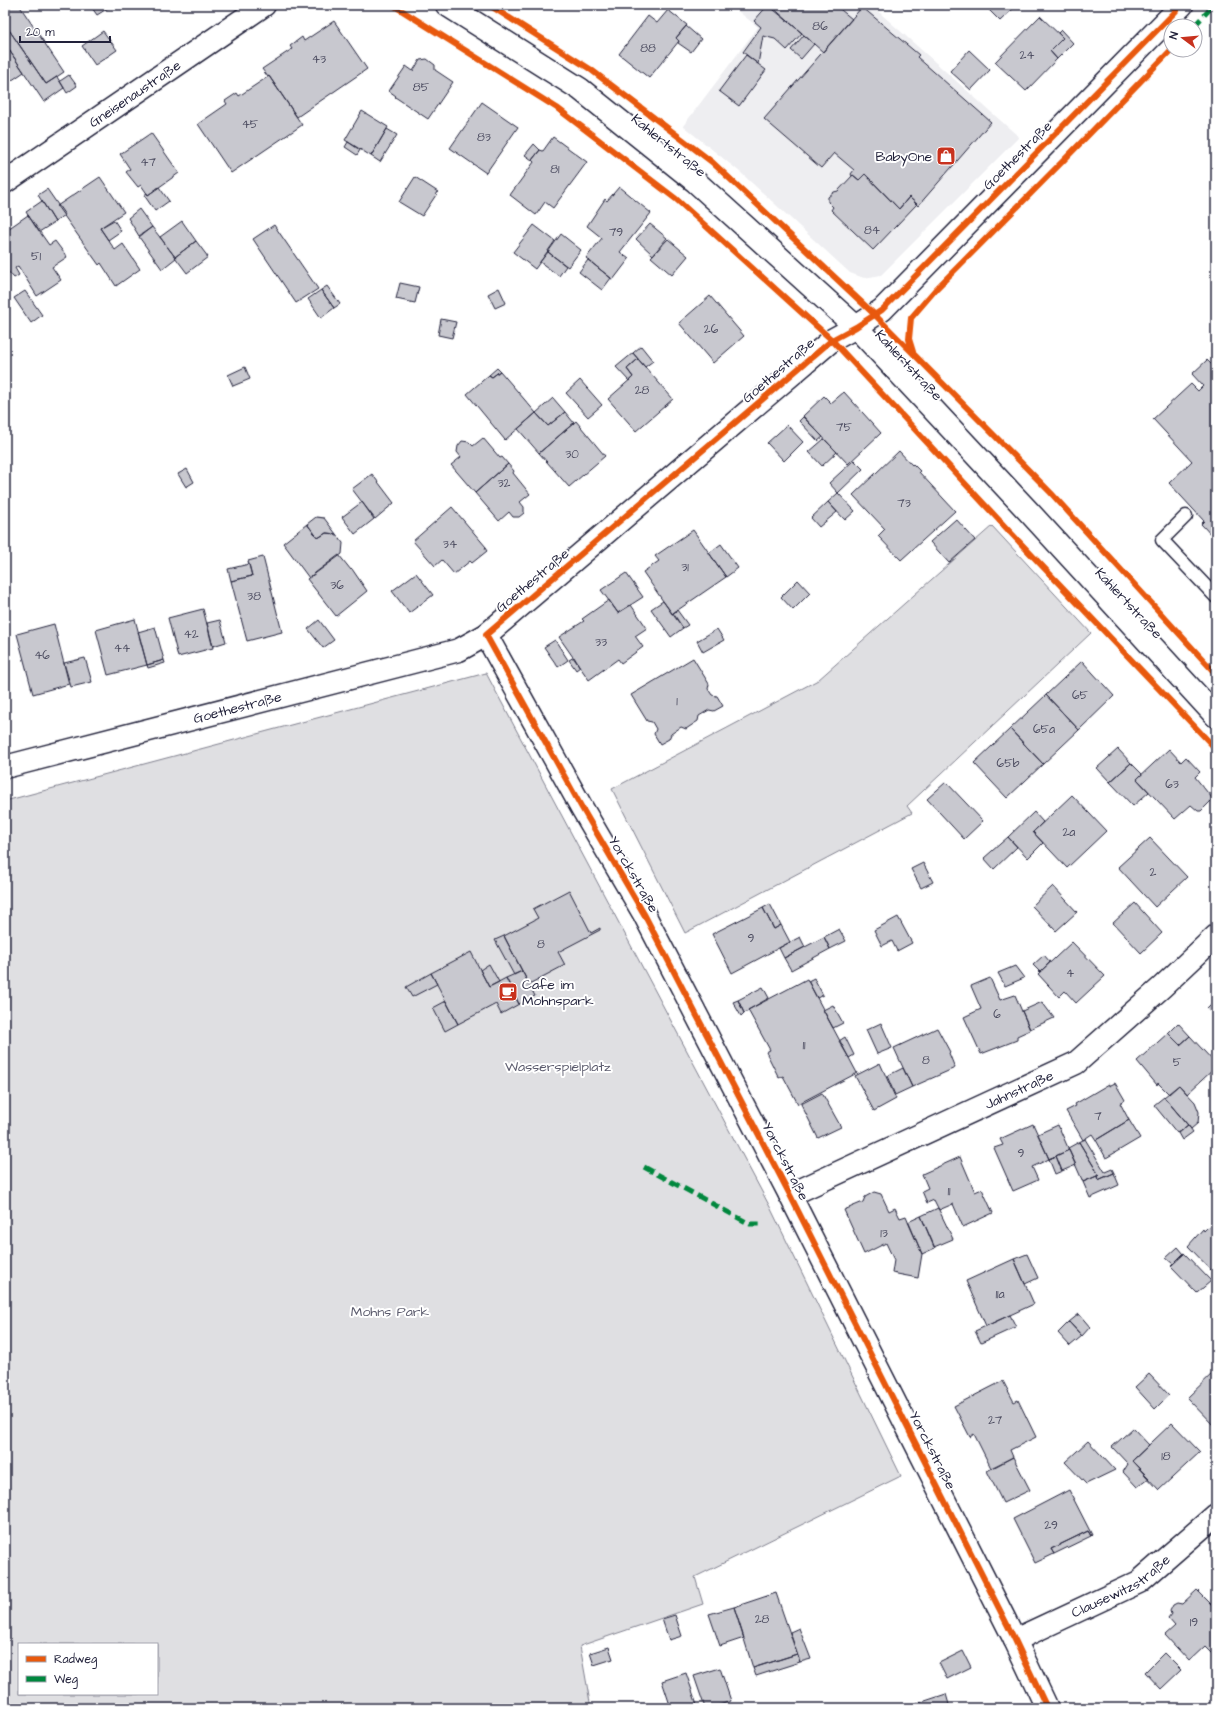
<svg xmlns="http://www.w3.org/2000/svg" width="1221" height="1713" font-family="'Architects Daughter',sans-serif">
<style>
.built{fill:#eeeef1}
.green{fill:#dfdfe2;stroke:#80808e;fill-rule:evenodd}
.building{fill:#c8c8cf;stroke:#22223b}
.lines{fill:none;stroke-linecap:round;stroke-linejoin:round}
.service-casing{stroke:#22223b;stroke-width:15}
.minor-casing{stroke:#22223b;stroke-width:25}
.service{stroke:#fff;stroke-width:12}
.minor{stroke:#fff;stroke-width:22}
.quiet{stroke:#00873e;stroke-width:5;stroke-dasharray:10 5;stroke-linecap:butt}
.cycleway-casing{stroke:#fff;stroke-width:8}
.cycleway{stroke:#e8590c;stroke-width:6}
.labels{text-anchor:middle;stroke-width:4;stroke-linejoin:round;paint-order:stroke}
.number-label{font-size:12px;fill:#4c4c60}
.street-label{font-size:14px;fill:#22223b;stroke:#fff}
.poi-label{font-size:14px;fill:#22223b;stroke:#fff;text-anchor:end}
.park-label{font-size:14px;fill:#5b5b6d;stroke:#fff}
</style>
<rect width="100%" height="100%" fill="#fff"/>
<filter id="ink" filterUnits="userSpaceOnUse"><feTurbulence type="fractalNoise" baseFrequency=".025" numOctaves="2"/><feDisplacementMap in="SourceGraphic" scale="8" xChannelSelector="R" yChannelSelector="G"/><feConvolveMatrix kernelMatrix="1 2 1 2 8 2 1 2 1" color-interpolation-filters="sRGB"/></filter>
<g filter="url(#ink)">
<path class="built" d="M730,5H871L1019,137L881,275L864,278L850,273L740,172L683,126L758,27Z"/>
<path class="green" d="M992,526L1091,633L907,806L912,813L685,933L612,789L818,680Z
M486,673L770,1207L901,1476L695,1577L703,1604L580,1646L591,1708H5V801ZM19,1644H157V1694H19Z"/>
<path class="building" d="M6,5H19L64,72L46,84L5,24Z
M90,5H113L97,15Z
M768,5L802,33L787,50L775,39L763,36L758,64L743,52L761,27L754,21Z
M770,5H835L852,19L823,52Z
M984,5H1017L1000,21Z
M862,7L919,55L917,57L991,122L918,206L909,197L899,209L865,174L859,180L853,175L852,176L851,174L854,170L834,153L821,168L764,119Z
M668,10L687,25L676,38L679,41L649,78L619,54L648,16L657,23Z
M1040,16L1063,38L1050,51L1057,59L1026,91L995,62Z
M334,21L367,69L297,117L269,76L268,77L262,69L292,49L290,46L302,37L304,41Z
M5,24L46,84L57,77L64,88L44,102L5,44Z
M686,26L701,39L691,52L678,43L679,41L676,38Z
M1061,30L1073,43L1057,59L1050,51L1063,38L1058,33Z
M103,31L117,50L95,65L82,46Z
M804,35L814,44L801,59L791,50Z
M5,44L24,72L5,85Z
M969,50L990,70L971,90L950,71Z
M746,55L766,70L739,106L719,91Z
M427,59L435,65V70L453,82L428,119L395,97L396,96L389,91L406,66L413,71L420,60Z
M69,75L77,86L67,93L60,81Z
M269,76L302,125L231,173L198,124L227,104L225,101L237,93L239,96Z
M482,102L518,127L486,173L450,148Z
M362,111L388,127L371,156L345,140Z
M387,129L397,135L380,162L371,156Z
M151,133L179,173L148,195L141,185L138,187L126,172L130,169L120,154Z
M553,137L587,162L553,208L545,202L536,215L510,195L534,162L532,160L540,150L543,151Z
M348,142L360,150L357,155L345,147Z
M534,144L540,150L532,160L525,155Z
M865,174L899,209L909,197L917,204L873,250L831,210L833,207L828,202V197L834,192L838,191L853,175L859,180Z
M100,177L124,212L100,228L115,250L123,244L140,269L116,286L101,263L99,265L57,206Z
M415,177L438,192L422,216L399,202Z
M159,187L169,201L155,211L144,195L147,193L148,195Z
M619,187L651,213L620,252L629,259L613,280L586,258L602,238L587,226L605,199L607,201Z
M47,189L65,215L55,222L38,195Z
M42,201L55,222L39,232L26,212Z
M139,209L152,227L139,236L128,218Z
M28,215L49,245L55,241L67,257L52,267L61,280L37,296L18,266L15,268L19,275L14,278L5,268V259L7,258L5,254V231Z
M114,220L121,231L108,240L100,228Z
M182,221L196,241L175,257L160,237Z
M650,224L667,238L653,255L636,239Z
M274,225L318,289L296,303L253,239Z
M534,225L555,241L535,269L513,252Z
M152,227L176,258L162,269L139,237Z
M561,234L581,250L568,267L548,252Z
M668,239L688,256L672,275L651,257Z
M196,241L208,257L187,273L175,257Z
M548,252L566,266L559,276L540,262Z
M588,260L611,278L602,290L579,272Z
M400,283L419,287L415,303L396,299Z
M327,286L340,304L334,308L321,290Z
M499,288L506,303L495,308L488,294Z
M321,290L334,308L321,318L308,299Z
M25,291L42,315L31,323L14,298Z
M710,296L744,336L713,363L679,323Z
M441,319L456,322L452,338L438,335Z
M641,346L653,361L645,367L633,353Z
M633,353L638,359L627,369L633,377L629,381L616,367Z
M638,359L673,399L636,431L608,399L633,377L627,369Z
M1207,360L1216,369V540L1201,524L1204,521L1169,483L1192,461L1153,419L1191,384L1198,391L1203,386L1192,374Z
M245,367L250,379L233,386L228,375Z
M497,368L500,371L492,377L489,375Z
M500,371L536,413L505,440L467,394L489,375L492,377Z
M580,380L602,405L588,417L566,393Z
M844,392L881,433L848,464L803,416L824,396L831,403Z
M553,398L565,412L548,426L536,413Z
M565,412L574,423L539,453L518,429L536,413L548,426Z
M803,417L823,437L818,441L799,421Z
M576,421L605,456L569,487L539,453Z
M787,425L803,442L784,461L767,443Z
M483,438L500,458L502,457L508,464L475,493L451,465L461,457L457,452L458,446L462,441L469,442L473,446Z
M824,439L837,452L822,466L809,452Z
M899,451L912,465L913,464L920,471L919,472L955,511L901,560L878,536L885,529L853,495Z
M854,460L863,469L838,493L829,483Z
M508,464L514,471L513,473L530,494L520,502L524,507V513L519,517H513L509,512L499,521L475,493Z
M187,469L194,482L186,487L178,474Z
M372,474L394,503L375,519L352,489Z
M838,493L855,511L845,520L828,502Z
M362,502L374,519L355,534L342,517Z
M828,502L837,512L819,527L811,518Z
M452,507L486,547L485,548L487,551L472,563L470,561L454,574L442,560L435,566L413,541Z
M316,517L324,518L336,534L326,533L318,538L307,524Z
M956,519L975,540L949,563L930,542Z
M307,524L318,538L326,533L336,534L343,543L342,554L309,578L283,543Z
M693,530L726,577L672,614L643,572L659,561L655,556Z
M721,544L738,568L726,577L709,553Z
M339,555L351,570L352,569L367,591L336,616L307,579Z
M263,557L282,632L247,641L231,581L252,576L248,561Z
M249,564L252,576L231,581L228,569Z
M416,573L433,595L409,613L392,591Z
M626,573L643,597L618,613L601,590Z
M798,580L810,593L793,610L781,597Z
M609,600L618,613L631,605L647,628L635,636L643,647L621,663L618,659L589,680L559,637L584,621L582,619Z
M663,601L683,628L671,637L651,609Z
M203,609L213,648L178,657L168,618Z
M677,610L688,625L683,628L673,613Z
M135,619L147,665L108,675L96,630Z
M220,620L226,642L213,646L207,623Z
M319,620L334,640L323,648L308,629Z
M54,624L69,684L33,694L17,634Z
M155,627L164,660L147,665L138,632Z
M717,629L724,640L703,652L697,641Z
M555,640L568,660L558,667L544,647Z
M574,657L580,667L576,670L569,660Z
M85,658L92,682L71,687L64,663Z
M693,658L709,684L708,689L712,695L717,696L723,706L714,711L709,710L699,716L698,721L686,729L681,727L671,734L669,739L660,744L654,734L656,729L652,722L647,721L631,695Z
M164,660L165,663L148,668L147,665Z
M1082,661L1114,696L1079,730L1046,695Z
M1046,695L1079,730L1043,764L1010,729Z
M1010,729L1043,764L1007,798L974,763Z
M1118,749L1131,763L1110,782L1097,768Z
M1169,749L1181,762L1186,757L1200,772L1195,777L1212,798L1211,801L1201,811H1198L1191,805L1175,819L1137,779Z
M1131,763L1142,774L1137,779L1149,792L1133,806L1110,782Z
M946,782L983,821L964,839L927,799Z
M1072,795L1106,831L1067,868L1033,832Z
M1034,812L1043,822L1033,832L1043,843L1028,858L1008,837Z
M1008,837L1017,847L994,869L984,858Z
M1150,838L1187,877L1155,907L1118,867Z
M923,863L933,882L921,888L911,869Z
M1053,886L1077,912L1056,931L1032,906Z
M569,890L591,933L600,928V930L558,952L565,965L529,984L504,936L538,918L533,909Z
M1135,903L1162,933L1141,953L1113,923Z
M770,904L781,925L774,929L763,908Z
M763,908L774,929L781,925L790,942L732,973L712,934Z
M898,917L912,943L897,951L892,941L882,946L874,930Z
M839,929L846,941L830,949L824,937Z
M504,936L522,971L514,975L495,940Z
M800,937L805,947L784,958L779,948Z
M824,937L830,949L791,970L784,958Z
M1072,942L1105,976L1076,1003L1065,991L1059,997L1038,974Z
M471,952L489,987L506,978L519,1004L501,1014L496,1004L458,1024L431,973Z
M1044,955L1050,962L1040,972L1033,965Z
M489,964L499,982L489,987L480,970Z
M1015,966L1024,978L1005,986L998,973Z
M522,971L535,996L519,1004L506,978Z
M431,973L437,984L412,997L406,987Z
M814,978L823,995L817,998L808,981Z
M990,978L1000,1000L1015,995L1030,1030L1017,1036V1040L981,1054L964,1017L981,1009L971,986Z
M807,979L857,1073L798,1104L783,1076L779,1078L766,1052L770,1050L748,1010Z
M763,987L769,998L748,1010L749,1011L744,1013L738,1000Z
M1216,999V1018L1207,1008Z
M738,1000L744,1013L741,1016L733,1002Z
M446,1001L458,1024L445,1031L433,1008Z
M1042,1002L1054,1018L1030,1029L1022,1011Z
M833,1005L843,1023L833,1028L823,1010Z
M881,1023L892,1048L877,1054L866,1030Z
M1178,1023L1190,1036L1180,1045L1168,1033Z
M937,1028L950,1052L949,1053L955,1068L912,1087L894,1048Z
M1168,1033L1180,1045L1190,1036L1216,1064V1067L1187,1094L1179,1085L1169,1094L1158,1083L1157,1085L1137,1061Z
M845,1037L854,1055L849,1058L839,1041Z
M880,1063L896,1099L874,1111L855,1076Z
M903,1068L912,1087L895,1095L887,1076Z
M1115,1083L1125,1100L1120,1103L1129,1120L1096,1140L1092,1134L1083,1140L1066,1111L1076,1106L1075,1104L1109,1084V1086Z
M1179,1085L1195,1102L1199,1112L1198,1123L1191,1129L1164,1097Z
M822,1093L841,1127L818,1138L801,1104Z
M1164,1097L1188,1125L1177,1133L1154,1105Z
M1129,1120L1140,1138L1106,1158L1096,1140Z
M1033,1124L1049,1159L1032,1167L1038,1180L1013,1191L994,1148L1003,1145L1000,1139Z
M1058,1125L1069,1150L1049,1159L1038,1134Z
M1188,1125L1193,1132L1182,1140L1178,1133Z
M1085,1139L1105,1172L1112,1169L1114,1173L1098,1180L1097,1176L1099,1175L1079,1142Z
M1079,1142L1099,1175L1083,1182L1068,1148Z
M1069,1150L1076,1165L1062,1171L1056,1156L1049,1159Z
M1056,1156L1062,1171L1055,1174L1049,1159Z
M960,1157L975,1192L982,1189L993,1213L963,1227L953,1204L939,1210L934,1200L927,1203L922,1191L928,1188L922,1174Z
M1114,1173L1119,1185L1090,1198L1083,1182L1097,1176L1098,1180Z
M874,1192L881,1194L889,1211L895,1208L900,1218L906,1216L922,1254L918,1278L892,1273L894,1260L886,1243L864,1254L844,1210L863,1202L865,1197Z
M938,1208L953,1239L934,1247L921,1216Z
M921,1216L935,1248L922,1254L908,1222Z
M1216,1224V1273L1215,1274L1188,1246L1203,1229L1204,1231L1209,1226L1211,1228Z
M1178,1247L1184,1254L1173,1264L1166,1258Z
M1184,1253L1211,1281L1197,1293L1171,1266Z
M1027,1254L1038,1278L1025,1284L1014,1259Z
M1014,1259L1034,1304L986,1326L966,1281Z
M1079,1314L1090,1327L1082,1336L1069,1322Z
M1010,1315L1016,1327L981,1343L975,1331Z
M1069,1322L1082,1336L1070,1346L1058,1333Z
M1216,1370V1428L1187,1398Z
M1149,1374L1169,1395L1155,1409L1135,1387Z
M1003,1381L1014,1402L1018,1400L1036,1437L1010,1450L1013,1457L991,1468L974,1434L970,1437L954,1406Z
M1172,1423L1200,1452L1159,1490L1132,1461Z
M1133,1428L1149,1445L1132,1461L1149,1478L1137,1487L1123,1472L1128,1464L1112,1447Z
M1088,1441L1115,1470L1086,1484L1065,1462Z
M1013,1457L1030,1490L1003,1503L987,1471Z
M1069,1490L1092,1535L1091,1536L1088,1531L1051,1549L1054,1554L1035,1563L1013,1519Z
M1088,1531L1091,1536L1054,1554L1051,1549Z
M1197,1590L1216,1609V1657L1205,1646L1189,1661L1165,1635L1175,1626L1168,1618L1171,1614L1170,1611L1173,1605L1177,1603L1182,1604Z
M776,1593L797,1654L753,1668L734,1607Z
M734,1607L744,1638L720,1646L709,1614Z
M675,1615L682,1636L669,1640L662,1619Z
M799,1628L811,1659L800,1662L790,1632Z
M609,1647L613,1659L594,1665L590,1653Z
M963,1651L971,1667L947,1679L939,1663Z
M1164,1653L1181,1670L1161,1689L1145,1672Z
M797,1654L800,1662L756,1676L753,1668Z
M720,1668L731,1701L711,1708H705L694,1676Z
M686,1673L698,1708H671L662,1681Z
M946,1694L950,1708H904Z"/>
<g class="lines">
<defs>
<path id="service" d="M1186,516L1162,540L1216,597"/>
<g id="minor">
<path d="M447,5L580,89L696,182L856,327L1029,512L1216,716"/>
<path id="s1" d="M5,182L264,5"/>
<path d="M486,635L582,808L644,914L790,1195L1015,1640L1047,1708"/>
<path id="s2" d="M5,767L459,650L486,635L832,340L856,327L882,310L1182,5"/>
<path id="s3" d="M790,1195L1076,1063L1162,987L1216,936"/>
<path id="s4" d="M1015,1640L1139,1582L1216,1515"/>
</g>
</defs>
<use href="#service" class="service-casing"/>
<use href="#minor" class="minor-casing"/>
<use href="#service" class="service"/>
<use href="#minor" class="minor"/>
<path class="quiet" d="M1194,26L1214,5
M644,1167L750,1224H763"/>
<defs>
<path id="cycleway" d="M393,5L557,108L676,199L813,323L832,340L1010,532L1216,749
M489,5L590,69L712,162L874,314L990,431L1051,493L1216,674
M913,352L909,339L911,318L936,289L1064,160L1171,50
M1047,1708L1015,1640L790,1195L644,914L582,808L486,635L832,340L856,327L882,310L1176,11L1171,5"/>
</defs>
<use href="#cycleway" class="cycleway-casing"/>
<use href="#cycleway" class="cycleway"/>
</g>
</g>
<defs>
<symbol id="shop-square" viewBox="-11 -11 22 22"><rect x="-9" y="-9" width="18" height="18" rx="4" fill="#c8321e" stroke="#fff"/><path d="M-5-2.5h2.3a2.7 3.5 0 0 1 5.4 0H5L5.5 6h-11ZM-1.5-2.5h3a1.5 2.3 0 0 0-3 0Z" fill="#fff"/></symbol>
<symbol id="cafe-square" viewBox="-11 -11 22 22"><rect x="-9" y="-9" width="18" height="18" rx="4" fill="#c8321e" stroke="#fff"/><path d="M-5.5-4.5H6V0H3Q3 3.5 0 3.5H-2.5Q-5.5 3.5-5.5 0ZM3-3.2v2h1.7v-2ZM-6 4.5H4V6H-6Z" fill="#fff"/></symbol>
</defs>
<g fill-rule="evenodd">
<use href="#shop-square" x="935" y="145" width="22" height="22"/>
<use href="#cafe-square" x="497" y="981" width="22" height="22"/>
</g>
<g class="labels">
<g class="number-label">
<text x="820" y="30">86</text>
<text x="648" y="52">88</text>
<text x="1027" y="59">24</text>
<text x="319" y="63">43</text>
<text x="421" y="91">85</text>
<text x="250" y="128">45</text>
<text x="484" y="141">83</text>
<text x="148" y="166">47</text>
<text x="555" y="173">81</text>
<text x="872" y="234">84</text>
<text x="616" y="236">79</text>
<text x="36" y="260">51</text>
<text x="711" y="333">26</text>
<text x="642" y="394">28</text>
<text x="844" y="431">75</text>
<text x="572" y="458">30</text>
<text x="504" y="487">32</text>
<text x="904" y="507">73</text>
<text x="450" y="548">34</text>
<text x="685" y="571">31</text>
<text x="337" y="589">36</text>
<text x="254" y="600">38</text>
<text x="191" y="638">42</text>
<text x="601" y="646">33</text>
<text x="122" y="652">44</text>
<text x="42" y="659">46</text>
<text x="1080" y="699">65</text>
<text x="677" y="705">1</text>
<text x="1044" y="733">65a</text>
<text x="1008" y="767">65b</text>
<text x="1172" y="788">63</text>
<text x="1069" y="836">2a</text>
<text x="1153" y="876">2</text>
<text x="751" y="942">9</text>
<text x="541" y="948">8</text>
<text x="1070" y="977">4</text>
<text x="997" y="1018">6</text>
<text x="804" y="1049">11</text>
<text x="926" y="1064">8</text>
<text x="1177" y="1066">5</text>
<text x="1098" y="1120">7</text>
<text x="1021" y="1157">9</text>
<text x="949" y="1195">11</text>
<text x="884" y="1237">13</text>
<text x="1000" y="1298">11a</text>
<text x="995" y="1424">27</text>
<text x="1166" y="1460">18</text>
<text x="1051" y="1529">29</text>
<text x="762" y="1623">28</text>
<text x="1194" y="1626">19</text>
</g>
<g class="street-label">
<text dy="5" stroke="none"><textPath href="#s1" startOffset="157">Gneisenaustraße</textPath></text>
<text transform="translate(669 145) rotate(39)" y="5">Kahlertstraße</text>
<text transform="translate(1017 155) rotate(-45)" y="5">Goethestraße</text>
<text transform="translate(909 365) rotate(47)" y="5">Kahlertstraße</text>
<text transform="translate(778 370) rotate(-41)" y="5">Goethestraße</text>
<text transform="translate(532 580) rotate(-40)" y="5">Goethestraße</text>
<text transform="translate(1129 603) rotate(47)" y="5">Kahlertstraße</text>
<text dy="5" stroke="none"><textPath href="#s2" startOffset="240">Goethestraße</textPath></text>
<text transform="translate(634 874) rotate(60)" y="5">Yorckstraße</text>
<text dy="5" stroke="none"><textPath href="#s3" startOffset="252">Jahnstraße</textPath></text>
<text transform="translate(786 1161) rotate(63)" y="5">Yorckstraße</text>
<text transform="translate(933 1450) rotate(63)" y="5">Yorckstraße</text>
<text dy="5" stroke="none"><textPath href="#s4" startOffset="119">Clausewitzstraße</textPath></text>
</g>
<g class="poi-label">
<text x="932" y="161">BabyOne</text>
<text x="522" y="989" text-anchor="start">Cafe im<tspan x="522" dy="16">Mohnspark</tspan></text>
</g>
<g class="park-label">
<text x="558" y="1071">Wasserspielplatz</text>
<text x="390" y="1316">Mohns Park</text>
</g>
</g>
<rect width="1221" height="1713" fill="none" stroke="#fff" stroke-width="20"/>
<rect x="10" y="10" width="1201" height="1693" fill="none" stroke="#22223b" stroke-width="1.5" filter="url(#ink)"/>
<rect x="18" y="1643" width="140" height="52" fill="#ffffff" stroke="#a7a7b1"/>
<rect x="26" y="1656" width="20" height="6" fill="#e8590c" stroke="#a7a7b1"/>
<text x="54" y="1663" font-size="12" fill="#22223b">Radweg</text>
<rect x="26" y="1676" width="20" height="6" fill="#00873e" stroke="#a7a7b1"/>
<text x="54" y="1683" font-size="12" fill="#22223b">Weg</text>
<g transform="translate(1183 38) rotate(286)"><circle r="19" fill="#ffffff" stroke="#a7a7b1"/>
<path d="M0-3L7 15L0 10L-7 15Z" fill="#c8321e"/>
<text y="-6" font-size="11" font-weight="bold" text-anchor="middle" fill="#22223b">N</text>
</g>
<path d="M20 36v6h90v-6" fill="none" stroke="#22223b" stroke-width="2"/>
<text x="26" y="36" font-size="12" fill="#22223b" stroke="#ffffff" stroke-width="3" paint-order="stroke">20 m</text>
</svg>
